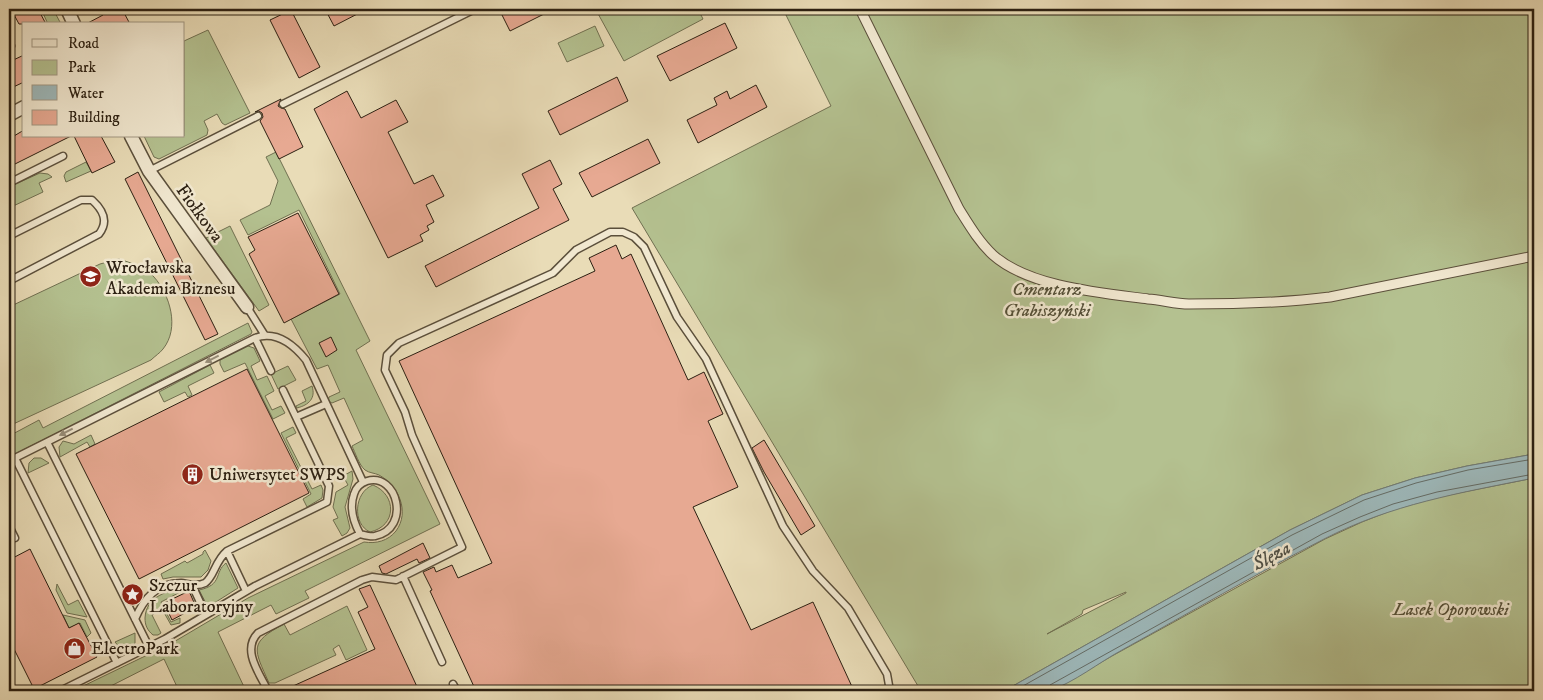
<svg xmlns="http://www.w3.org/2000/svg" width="1543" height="700" font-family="'IM FELL DW Pica',serif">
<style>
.green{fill:#b4c190;stroke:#707051;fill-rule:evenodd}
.water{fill:#9db8ba;stroke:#707b77}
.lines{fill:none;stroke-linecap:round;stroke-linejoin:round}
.shore{stroke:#646c66;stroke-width:1}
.building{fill:#e7a992;stroke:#2c2012}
.service-casing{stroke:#5b4f3b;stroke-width:9}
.pedestrian-casing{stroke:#5b4f3b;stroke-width:11}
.minor-casing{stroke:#5b4f3b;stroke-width:15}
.service{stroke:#f1e8d0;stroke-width:6}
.pedestrian{stroke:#f1e8d0;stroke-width:9}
.minor{stroke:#f1e8d0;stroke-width:12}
.oneway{fill:#988e7a}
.labels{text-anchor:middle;stroke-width:5;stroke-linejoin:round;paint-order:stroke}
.street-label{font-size:18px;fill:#2c2012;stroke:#f1e8d0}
.poi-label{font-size:18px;fill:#2c2012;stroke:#f1e8d0;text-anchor:start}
.park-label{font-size:18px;font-style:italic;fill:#555038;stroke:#f1e8d0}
.water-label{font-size:19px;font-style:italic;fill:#4e4e44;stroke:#f1e8d0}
</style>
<rect width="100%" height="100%" fill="#e9dcb7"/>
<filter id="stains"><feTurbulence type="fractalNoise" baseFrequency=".004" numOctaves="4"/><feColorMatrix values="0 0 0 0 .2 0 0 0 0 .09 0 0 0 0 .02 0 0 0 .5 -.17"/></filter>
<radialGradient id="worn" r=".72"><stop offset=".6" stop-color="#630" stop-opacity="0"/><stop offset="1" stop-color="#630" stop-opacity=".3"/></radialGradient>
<path class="green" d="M41,9H53L61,24H48Z
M599,9H698L703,19L624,61L596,10Z
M783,9H1534V454L1467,466L1415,478L1362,495L1290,530L1004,691H921L632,208L831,106ZM1126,592V593L1047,634L1082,614L1083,610Z
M595,26L604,46L567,62L558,43Z
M208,30L250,113L225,125L222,123L217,114L204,121L208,130L207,135L159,159L154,157L144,136H184V41Z
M276,152L370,341L356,350L440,524L305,591L309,598L276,614L271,605L218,632L246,691H179L164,659L101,691H73L172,643L248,598L364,542C376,544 388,541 396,531C410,512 399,486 379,475C375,473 369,473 365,470C359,465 355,452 352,446L363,440L344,398L332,403L328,401L329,397L340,392L328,365L317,369L291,319L340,294L299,210L248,235L240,220L270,205L278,181L266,157Z
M86,162L91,171L66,182L64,176L66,172Z
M40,173L48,174L52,177L39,183L43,192L9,208V187Z
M230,226L269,305L259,311L206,238Z
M119,259C131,263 145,267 154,277C170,295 180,328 163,349C160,353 155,356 151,360L9,426V307L100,264Z
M248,323L252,332L251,334L9,457V436L39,420L43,428Z
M248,346L254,348L260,361L251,366L257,380L267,376L274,391L265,396L272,410L281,406L285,413L273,419L245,363L224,372L220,364V360Z
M210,365L214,373L188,386L192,395L188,397L185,392L164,402L159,392Z
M288,366L296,380L278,389L271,374Z
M312,386C316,398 309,405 297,408L296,406L306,401L302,391Z
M293,427L296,433L286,438L312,489L321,485L323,490L322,498L307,507L303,499L311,494L281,433Z
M91,435L95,444L90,447L87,442L60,457L59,447L63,441L74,444Z
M34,458H41L49,463L28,473L29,463Z
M352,471L353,479L345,507L350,528L347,533L342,536L333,520L338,518L333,507L336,492L348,485L343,476Z
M1534,478V691H1047L1067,682L1112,656L1325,539L1362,522L1395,509L1438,497Z
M373,485C397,495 397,526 370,532C352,524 354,492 373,485Z
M205,550L211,561L208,570L201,577H173L163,579L161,574L185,561L187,563L203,554V552Z
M226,563L238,588L208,607L199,590C223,585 214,572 226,563Z
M57,584L68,605L78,600L87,617L67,613L56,590Z
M186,589L161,602L171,622L180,618V623L171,625L162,609L152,615L161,633L158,635H153C147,630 145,625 145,618C146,596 168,590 186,589Z
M347,606L367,650L346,660L339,645L333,649L336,655L275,683H269C254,649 248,643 284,624L290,635Z
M63,615L85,620L91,633L87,637L80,623L69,628Z
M135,633V643L130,650L121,649L115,642Z"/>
<path class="water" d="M1534,454V478C1460,493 1392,504 1324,539C1256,574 1189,613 1122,650C1098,663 1075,682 1049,691C1038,694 1016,691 1004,691L1290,530L1362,495L1415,478L1467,466Z"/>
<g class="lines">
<path class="shore" d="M1014,691L1292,535L1364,500L1416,483L1468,470L1534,459
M1047,691L1050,685L1322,534L1360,517L1393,504L1437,492L1534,474"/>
</g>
<path class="building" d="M11,9H38L46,24H19Z
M108,9H122L130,24H86L103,15L102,12Z
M325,9H367L334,26Z
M499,9H554L510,31Z
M291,10L320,67L299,78L270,20Z
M725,23L737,48L670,81L657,56Z
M24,55V82L9,89V62Z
M617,77L628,101L560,135L548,111Z
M756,85L767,107L698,143L687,120L717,105L714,98L727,91L730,99Z
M347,91L361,118L396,100L408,122L388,132L414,184L433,175L444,196L426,205L434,222L427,226L429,230L420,235L423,241L388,258L314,109Z
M281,99L278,106L281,108L285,109L303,147L279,159L260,121L263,117L262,113L259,111L255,112Z
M24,130V136H71L9,167V139Z
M74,136H101L115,162L92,173Z
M648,139L660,163L592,197L579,173Z
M550,160L562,184L553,189L569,220L436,287L425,266L539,208L522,174Z
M138,172L218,334L205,340L125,179Z
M298,213L339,294L284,323L249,254L255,250L248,237Z
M616,245L622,259L631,254L688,380L704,372L723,414L708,421L738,487L693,507L751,630L813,602L854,691H476L430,591L432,590L423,572L434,567L436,572L452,565L458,578L492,563L399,361L595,271L589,258Z
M331,337L337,350L326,357L319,343Z
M247,369L309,493L139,579L76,454Z
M764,440L815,526L801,535L764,472L752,448Z
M423,543L430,558L419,563L417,559L386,574L382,573L379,566Z
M30,549L69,628L79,623L97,657L34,689L9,639V560Z
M370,585L419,691H282L375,649L358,612L368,607L359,589Z
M189,591L196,607L172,620L164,603Z"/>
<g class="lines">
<defs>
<path id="service" d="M9,39L11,46L9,47
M283,104L471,11
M149,171L258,116
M9,183L63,156
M9,236L81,200H92C103,210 109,221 99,234L9,281
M247,307L264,334
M255,338L271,371
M296,417L326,404
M47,442L149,647
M15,458L117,663
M9,461L255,338C276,330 293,344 306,360L363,482
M9,526L15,538
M227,551L246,591
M403,576L442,662
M192,585L206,615
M135,619C144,598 157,583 181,583C189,584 197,587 205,583C214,577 215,561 227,551L327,502L329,486L283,390
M453,684L457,691
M60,691L165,639L255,586L360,534C364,535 371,537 375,536C412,528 397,472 367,481C361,483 356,487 354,494C349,508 353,521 360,534
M268,691C260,674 241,650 258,633L362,580L372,577L396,580L462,547L412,435L405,412L385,370L387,355L399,343L553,273L576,250L610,232H623L634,237L644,247L677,317L706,359L783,526L813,571L848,608L887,674L890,691"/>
<path id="pedestrian" d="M860,9L959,209C969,225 979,242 993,255C1029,287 1101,293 1148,299C1162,300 1176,304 1189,304C1236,304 1284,303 1330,297L1534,256"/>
<path id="minor" d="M67,9L74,24
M9,115L24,107
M131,136L149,171L247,307"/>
</defs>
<use href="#service" class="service-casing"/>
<use href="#pedestrian" class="pedestrian-casing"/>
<use href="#minor" class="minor-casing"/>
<use href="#service" class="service"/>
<use href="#pedestrian" class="pedestrian"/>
<use href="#minor" class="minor"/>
</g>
<defs><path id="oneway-solid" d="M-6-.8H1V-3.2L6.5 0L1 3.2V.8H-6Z" transform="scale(1.25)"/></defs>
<g class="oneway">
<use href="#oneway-solid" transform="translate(212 359) rotate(153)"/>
<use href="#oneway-solid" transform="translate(66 432) rotate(153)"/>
</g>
<defs>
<symbol id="university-disc" viewBox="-11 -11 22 22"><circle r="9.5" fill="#8f2418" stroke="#f1e8d0"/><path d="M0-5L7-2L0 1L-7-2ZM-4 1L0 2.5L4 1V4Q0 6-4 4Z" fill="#fff"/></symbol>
<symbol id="building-disc" viewBox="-11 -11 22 22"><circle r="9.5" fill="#8f2418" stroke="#f1e8d0"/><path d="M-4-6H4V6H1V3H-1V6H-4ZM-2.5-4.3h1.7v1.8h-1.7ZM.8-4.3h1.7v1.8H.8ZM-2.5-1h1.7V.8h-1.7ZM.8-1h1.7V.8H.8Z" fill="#fff"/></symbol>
<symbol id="sight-disc" viewBox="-11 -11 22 22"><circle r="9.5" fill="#8f2418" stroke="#f1e8d0"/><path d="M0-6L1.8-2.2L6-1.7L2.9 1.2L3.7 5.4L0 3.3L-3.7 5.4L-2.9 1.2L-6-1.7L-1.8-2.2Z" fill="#fff"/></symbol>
<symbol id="shop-disc" viewBox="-11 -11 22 22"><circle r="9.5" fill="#8f2418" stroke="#f1e8d0"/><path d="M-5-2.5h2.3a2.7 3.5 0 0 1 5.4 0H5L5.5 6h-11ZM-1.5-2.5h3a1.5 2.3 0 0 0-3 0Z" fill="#fff"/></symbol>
</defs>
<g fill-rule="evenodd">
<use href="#university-disc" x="78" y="264" width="25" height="25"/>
<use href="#building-disc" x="180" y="462" width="25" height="25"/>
<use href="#sight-disc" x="120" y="582" width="25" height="25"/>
<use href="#shop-disc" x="62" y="636" width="25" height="25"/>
</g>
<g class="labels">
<g class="street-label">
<text transform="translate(200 213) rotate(54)" y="6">Fiołkowa</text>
</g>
<g class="poi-label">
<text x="106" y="273">Wrocławska<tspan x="106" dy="21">Akademia Biznesu</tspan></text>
<text x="209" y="480">Uniwersytet SWPS</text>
<text x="149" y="591">Szczur<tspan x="149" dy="21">Laboratoryjny</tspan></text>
<text x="91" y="654">ElectroPark</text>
</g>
<g class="park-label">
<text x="1047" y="295">Cmentarz<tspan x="1047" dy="21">Grabiszyński</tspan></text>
<text x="1451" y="615">Lasek Oporowski</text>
</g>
<g class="water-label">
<text transform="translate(1271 555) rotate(-29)" y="7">Ślęza</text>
</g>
</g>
<rect width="1543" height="700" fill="none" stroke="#e9dcb7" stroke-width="30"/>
<rect x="10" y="10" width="1523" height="680" fill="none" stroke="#2c2012" stroke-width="2.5"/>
<rect x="15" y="15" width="1513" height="670" fill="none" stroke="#2c2012"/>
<rect x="22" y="22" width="162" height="115" fill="#f1e8d0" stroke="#a29884"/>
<rect x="32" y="39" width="25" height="8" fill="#f1e8d0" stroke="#a29884"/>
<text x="68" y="48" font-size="15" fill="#2c2012">Road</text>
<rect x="32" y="60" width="25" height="15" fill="#b4c190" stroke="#a29884"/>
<text x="68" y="72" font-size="15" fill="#2c2012">Park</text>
<rect x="32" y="85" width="25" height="15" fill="#9db8ba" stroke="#a29884"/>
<text x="68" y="98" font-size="15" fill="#2c2012">Water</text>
<rect x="32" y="110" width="25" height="15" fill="#e7a992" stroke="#a29884"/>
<text x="68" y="122" font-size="15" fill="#2c2012">Building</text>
<rect width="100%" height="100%" filter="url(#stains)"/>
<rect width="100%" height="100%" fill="url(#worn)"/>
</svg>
